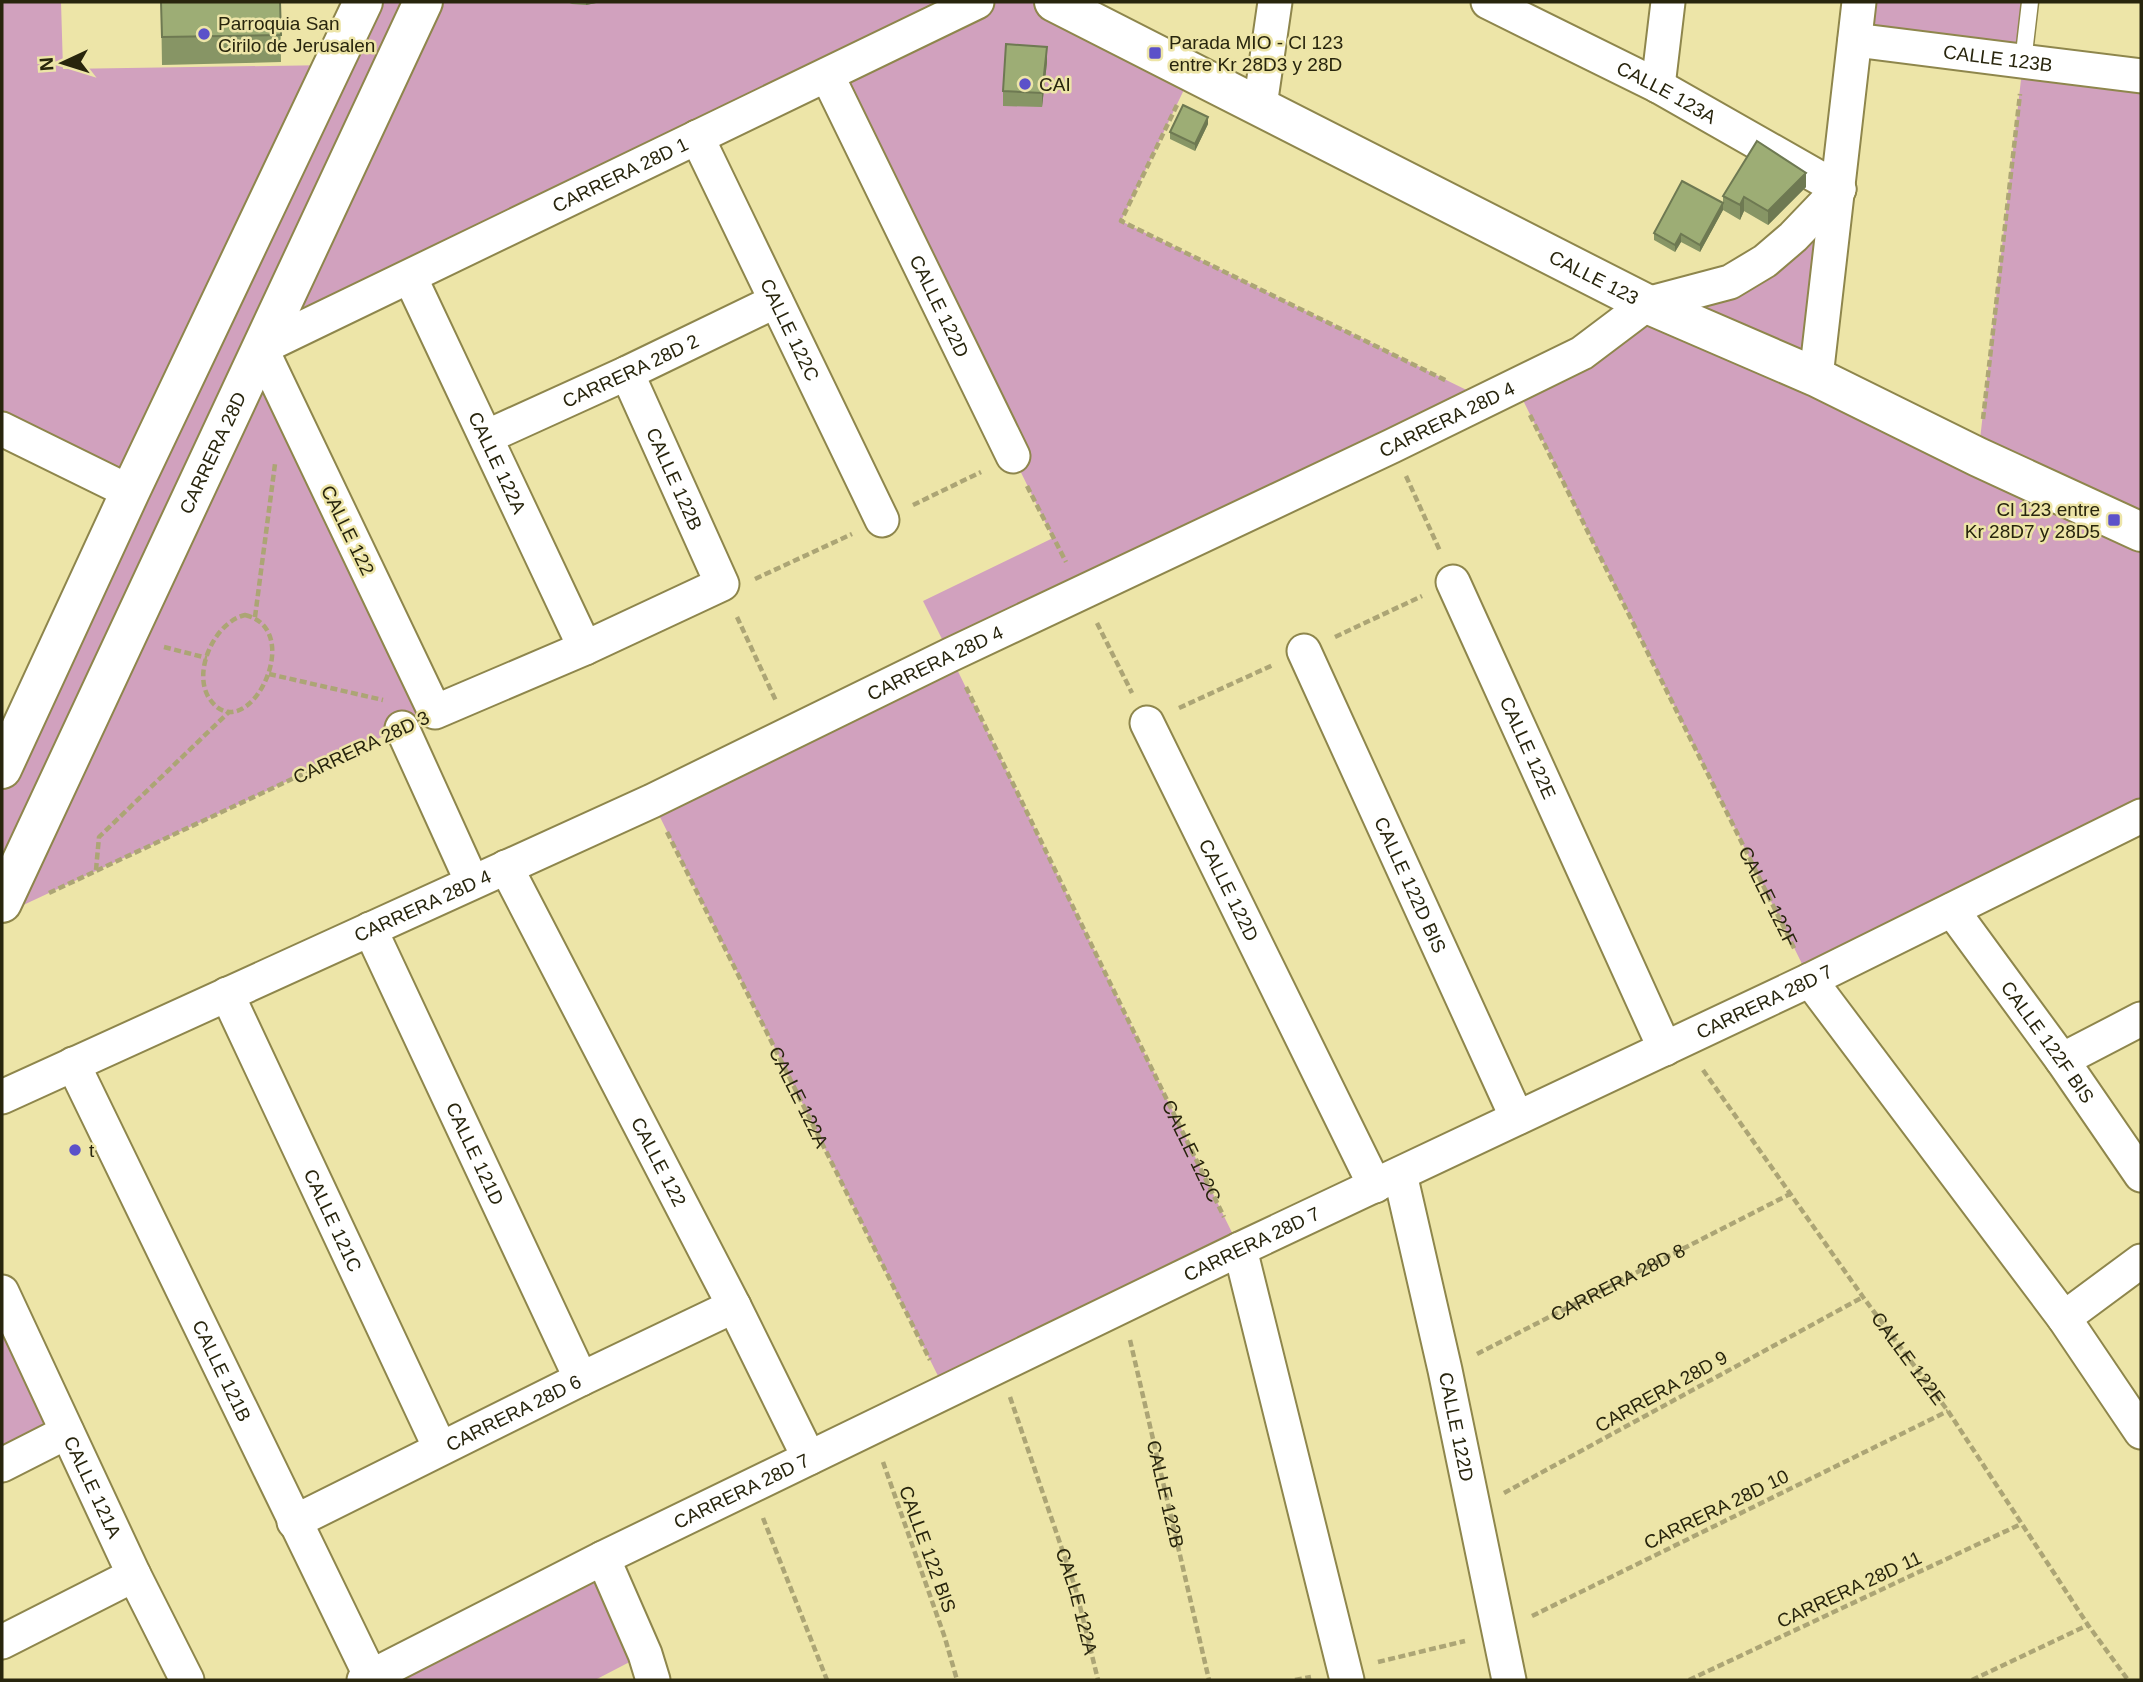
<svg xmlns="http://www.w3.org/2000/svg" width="2143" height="1682" font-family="Arial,sans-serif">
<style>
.green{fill:#d1a1be}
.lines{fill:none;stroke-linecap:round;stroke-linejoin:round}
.lane-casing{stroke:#8e864c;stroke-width:19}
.street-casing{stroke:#8e864c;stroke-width:37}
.secondary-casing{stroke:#8e864c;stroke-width:42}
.path{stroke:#aca575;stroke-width:4.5;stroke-dasharray:7 3.5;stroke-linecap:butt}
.lane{stroke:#fff;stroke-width:16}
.street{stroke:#fff;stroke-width:33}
.secondary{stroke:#fff;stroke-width:38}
.wall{fill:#879565}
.shaded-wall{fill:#6e7952}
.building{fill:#9dad75;stroke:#6e7952;stroke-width:2}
.poi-dot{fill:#5b51c9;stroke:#ede5a8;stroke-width:2.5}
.labels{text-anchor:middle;stroke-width:5;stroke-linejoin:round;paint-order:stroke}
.poi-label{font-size:19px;fill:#28250d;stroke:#ede5a8;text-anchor:start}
.street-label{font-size:19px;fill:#28250d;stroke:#ede5a8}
</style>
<rect width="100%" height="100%" fill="#ede5a8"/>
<path class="green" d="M2,2H61L63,69L331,65L363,2H1079L1192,73L1121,221L1487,400L950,655L1240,1249L946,1392L652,801L950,655L923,601L1053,538L827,75L262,348L435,712L2,915V769L129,492L2,429Z
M1859,2H2030L2024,62L2141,76V816L1810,980L1516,386L1730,282L1839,189L1816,376L1978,457L2023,62L1855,40Z
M2,1292L67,1432L2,1465Z
M603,1558L645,1654L595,1680H364Z"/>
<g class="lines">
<defs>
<path id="lane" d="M2023,62L2030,2"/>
<g id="street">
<path id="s8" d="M1488,2L1658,86L1839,189"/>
<path id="s9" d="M1855,40L2141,76"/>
<path id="s10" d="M827,75L1013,456"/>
<path d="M1658,86L1668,2"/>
<path d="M1260,106L1275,2"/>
<path id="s11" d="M697,137L882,520"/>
<path id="s12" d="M410,277L585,648"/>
<path id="s13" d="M627,373L722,584L585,648L435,712L261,348L977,2"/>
<path d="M1816,377L1859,2"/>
<path d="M2,429L130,492"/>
<path id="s14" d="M486,437L627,373L776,301"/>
<path id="s15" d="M1453,582L1665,1049"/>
<path id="s16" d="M1304,651L1517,1118"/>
<path id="s17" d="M1147,723L1375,1186"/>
<path d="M402,728L472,882"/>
<path id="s18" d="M506,867L734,1306L809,1458"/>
<path id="s19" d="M1952,910L2062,1060L2141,1175"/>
<path id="s20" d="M370,929L581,1379"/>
<path d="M1810,980L2064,1318L2141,1432"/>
<path id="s21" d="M227,994L440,1448"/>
<path d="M2062,1060L2141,1019"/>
<path id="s22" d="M73,1064L371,1677"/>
<path id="s23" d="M2,1097L652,801L950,655L1392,446L1582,353L1647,304L1730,282L1765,261L1793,237L1839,189"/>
<path id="s24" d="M1400,1174L1445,1370L1509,1680"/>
<path d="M1240,1249L1347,1680"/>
<path id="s25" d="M2,1292L134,1575L187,1680"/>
<path d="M2064,1318L2141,1261"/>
<path d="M2,1465L67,1432"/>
<path id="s26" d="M294,1522L581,1379L734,1306"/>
<path d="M603,1558L645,1654L653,1680"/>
<path d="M2,1642L134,1575"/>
<path id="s27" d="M364,1680L603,1558L1240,1249L1810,980L2141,816"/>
</g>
<g id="secondary">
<path id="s28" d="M1054,2L1647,304L1816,377L1978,457L2141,532"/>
<path d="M2,769L130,492L363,2"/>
<path id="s29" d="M2,903L423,2"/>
</g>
</defs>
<use href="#lane" class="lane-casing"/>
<use href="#street" class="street-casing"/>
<use href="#secondary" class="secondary-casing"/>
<g class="path">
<path d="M1177,105L1121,221L1447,381"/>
<path id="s1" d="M1530,415L1795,950"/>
<path d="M1983,419L2020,94"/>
<path d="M1406,476L1440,551"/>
<path d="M1027,486L1066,562"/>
<path d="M913,505L981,472"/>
<path d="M755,579L852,534"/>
<path d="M245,615C309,630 245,753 209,698C192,671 215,622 245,615Z"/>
<path d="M255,617L275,464"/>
<path d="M737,617L776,701"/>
<path d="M1097,623L1132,693"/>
<path d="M1335,637L1422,596"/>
<path d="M164,647L207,658"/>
<path d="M269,674L383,700"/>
<path id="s2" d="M966,687L1224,1217"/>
<path d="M1179,708L1273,665"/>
<path id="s3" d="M667,832L930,1360"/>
<path d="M96,870L99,837L230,711"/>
<path d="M49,893L371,742"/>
<path id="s4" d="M1703,1070L1863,1297L1948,1411L2088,1625L2128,1680"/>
<path id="s5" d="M1130,1340L1209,1680"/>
<path id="s6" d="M1477,1354L1790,1194"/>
<path id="s7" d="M1010,1397L1076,1590L1098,1680"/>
<path d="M883,1462L945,1638L957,1680"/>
<path d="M1504,1493L1863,1297"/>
<path d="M763,1518L827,1680"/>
<path d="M1532,1616L1948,1411"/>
<path d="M1378,1662L1465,1641"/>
<path d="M1295,1680L1311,1677"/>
<path d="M1689,1680L2021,1524"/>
<path d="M1972,1680L2088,1625"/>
</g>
<use href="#lane" class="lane"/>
<use href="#street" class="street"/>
<use href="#secondary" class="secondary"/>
</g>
<path class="wall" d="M161,2H280L281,62L162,65Z
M567,2H601L586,5L572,4Z
M1047,62L1042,107L1003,106V91Z
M1208,124L1195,151L1170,139V132Z
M1806,187L1768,225L1744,211L1740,220L1723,210L1700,252L1681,242L1675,252L1654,240V233L1723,203V196Z"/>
<path class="shaded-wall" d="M586,2H601L586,5Z
M1047,47V62L1042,107V93Z
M1208,117V124L1195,151V144Z
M1806,173V187L1768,225V211Z
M1744,197V211L1740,220V205Z
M1723,203V210L1700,252V245Z
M1681,234V242L1675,252V245Z"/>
<path class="building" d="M161,2H280L281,35L162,37Z
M1006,44L1047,47L1042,93L1003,91Z
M1183,105L1208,117L1195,144L1170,132Z
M1757,141L1806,173L1768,211L1744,197L1740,205L1723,196Z
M1682,181L1723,203L1700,245L1681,234L1675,245L1654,233Z"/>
<g class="poi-dot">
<circle cx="204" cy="34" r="7"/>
<rect x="1148" y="46" width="14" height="14" rx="3.5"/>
<circle cx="1025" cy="84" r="7"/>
<rect x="2107" y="513" width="14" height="14" rx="3.5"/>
<circle cx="75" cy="1150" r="7"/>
</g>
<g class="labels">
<g class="poi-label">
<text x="218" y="30">Parroquia San<tspan x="218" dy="22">Cirilo de Jerusalen</tspan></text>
<text x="1169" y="49">Parada MIO - Cl 123<tspan x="1169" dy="22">entre Kr 28D3 y 28D</tspan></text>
<text x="1039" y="91">CAI</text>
<text x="2100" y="516" text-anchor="end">Cl 123 entre<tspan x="2100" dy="22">Kr 28D7 y 28D5</tspan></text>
<text x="89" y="1157">t</text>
</g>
<g class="street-label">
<text dy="7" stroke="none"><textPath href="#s9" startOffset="144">CALLE 123B</textPath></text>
<text dy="7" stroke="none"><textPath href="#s8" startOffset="200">CALLE 123A</textPath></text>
<text dy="7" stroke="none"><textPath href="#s13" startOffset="1348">CARRERA 28D 1</textPath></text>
<text dy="7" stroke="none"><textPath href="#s28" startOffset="606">CALLE 123</textPath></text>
<text dy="7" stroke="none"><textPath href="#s10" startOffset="257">CALLE 122D</textPath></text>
<text dy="7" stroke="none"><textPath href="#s11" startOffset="214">CALLE 122C</textPath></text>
<text dy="7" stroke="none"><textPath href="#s14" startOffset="159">CARRERA 28D 2</textPath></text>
<text dy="7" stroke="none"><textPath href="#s23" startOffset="1596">CARRERA 28D 4</textPath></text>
<text dy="7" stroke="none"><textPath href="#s29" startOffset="497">CARRERA 28D</textPath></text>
<text dy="7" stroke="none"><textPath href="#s12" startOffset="205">CALLE 122A</textPath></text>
<text dy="7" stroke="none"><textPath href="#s13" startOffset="116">CALLE 122B</textPath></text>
<text transform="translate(348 530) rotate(64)" y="7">CALLE 122</text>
<text dy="7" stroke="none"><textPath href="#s23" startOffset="1029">CARRERA 28D 4</textPath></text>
<text transform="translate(361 747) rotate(-25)" y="7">CARRERA 28D 3</text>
<text dy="7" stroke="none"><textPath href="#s15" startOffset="182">CALLE 122E</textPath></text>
<text dy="7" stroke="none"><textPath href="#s16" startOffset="257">CALLE 122D BIS</textPath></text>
<text dy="7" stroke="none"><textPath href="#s17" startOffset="186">CALLE 122D</textPath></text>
<text dy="7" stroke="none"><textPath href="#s1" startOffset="537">CALLE 122F</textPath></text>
<text dy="7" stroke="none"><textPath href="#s23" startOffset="462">CARRERA 28D 4</textPath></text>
<text dy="7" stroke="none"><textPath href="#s27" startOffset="1556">CARRERA 28D 7</textPath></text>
<text dy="7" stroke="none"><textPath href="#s19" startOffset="163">CALLE 122F BIS</textPath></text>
<text dy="7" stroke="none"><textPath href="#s3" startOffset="296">CALLE 122A</textPath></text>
<text dy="7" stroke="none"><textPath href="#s2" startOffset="516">CALLE 122C</textPath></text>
<text dy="7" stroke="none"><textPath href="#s20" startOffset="248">CALLE 121D</textPath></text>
<text dy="7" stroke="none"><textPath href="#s18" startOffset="332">CALLE 122</textPath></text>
<text dy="7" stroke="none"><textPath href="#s21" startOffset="250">CALLE 121C</textPath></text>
<text dy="7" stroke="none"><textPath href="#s27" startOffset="989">CARRERA 28D 7</textPath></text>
<text dy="7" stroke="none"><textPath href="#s6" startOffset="158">CARRERA 28D 8</textPath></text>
<text dy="7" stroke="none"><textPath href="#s4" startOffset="354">CALLE 122E</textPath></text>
<text dy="7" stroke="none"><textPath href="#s22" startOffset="341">CALLE 121B</textPath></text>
<text transform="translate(1661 1391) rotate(-29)" y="7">CARRERA 28D 9</text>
<text dy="7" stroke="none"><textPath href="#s26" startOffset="245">CARRERA 28D 6</textPath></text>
<text dy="7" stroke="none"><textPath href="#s24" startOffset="259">CALLE 122D</textPath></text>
<text dy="7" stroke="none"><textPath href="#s25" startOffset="215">CALLE 121A</textPath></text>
<text dy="7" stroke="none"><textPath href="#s27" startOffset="422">CARRERA 28D 7</textPath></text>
<text dy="7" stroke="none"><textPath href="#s5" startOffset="158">CALLE 122B</textPath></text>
<text transform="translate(1716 1509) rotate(-26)" y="7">CARRERA 28D 10</text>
<text transform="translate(928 1549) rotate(70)" y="7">CALLE 122 BIS</text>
<text transform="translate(1849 1589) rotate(-25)" y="7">CARRERA 28D 11</text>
<text dy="7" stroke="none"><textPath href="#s7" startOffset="215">CALLE 122A</textPath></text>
</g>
</g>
<rect width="2143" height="1682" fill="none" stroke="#28250d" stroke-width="7"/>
<g transform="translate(63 63) rotate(266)" stroke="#ede5a8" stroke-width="5" paint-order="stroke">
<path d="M0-5L12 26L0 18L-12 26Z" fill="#28250d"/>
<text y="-10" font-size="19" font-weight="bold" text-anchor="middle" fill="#28250d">N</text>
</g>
</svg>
